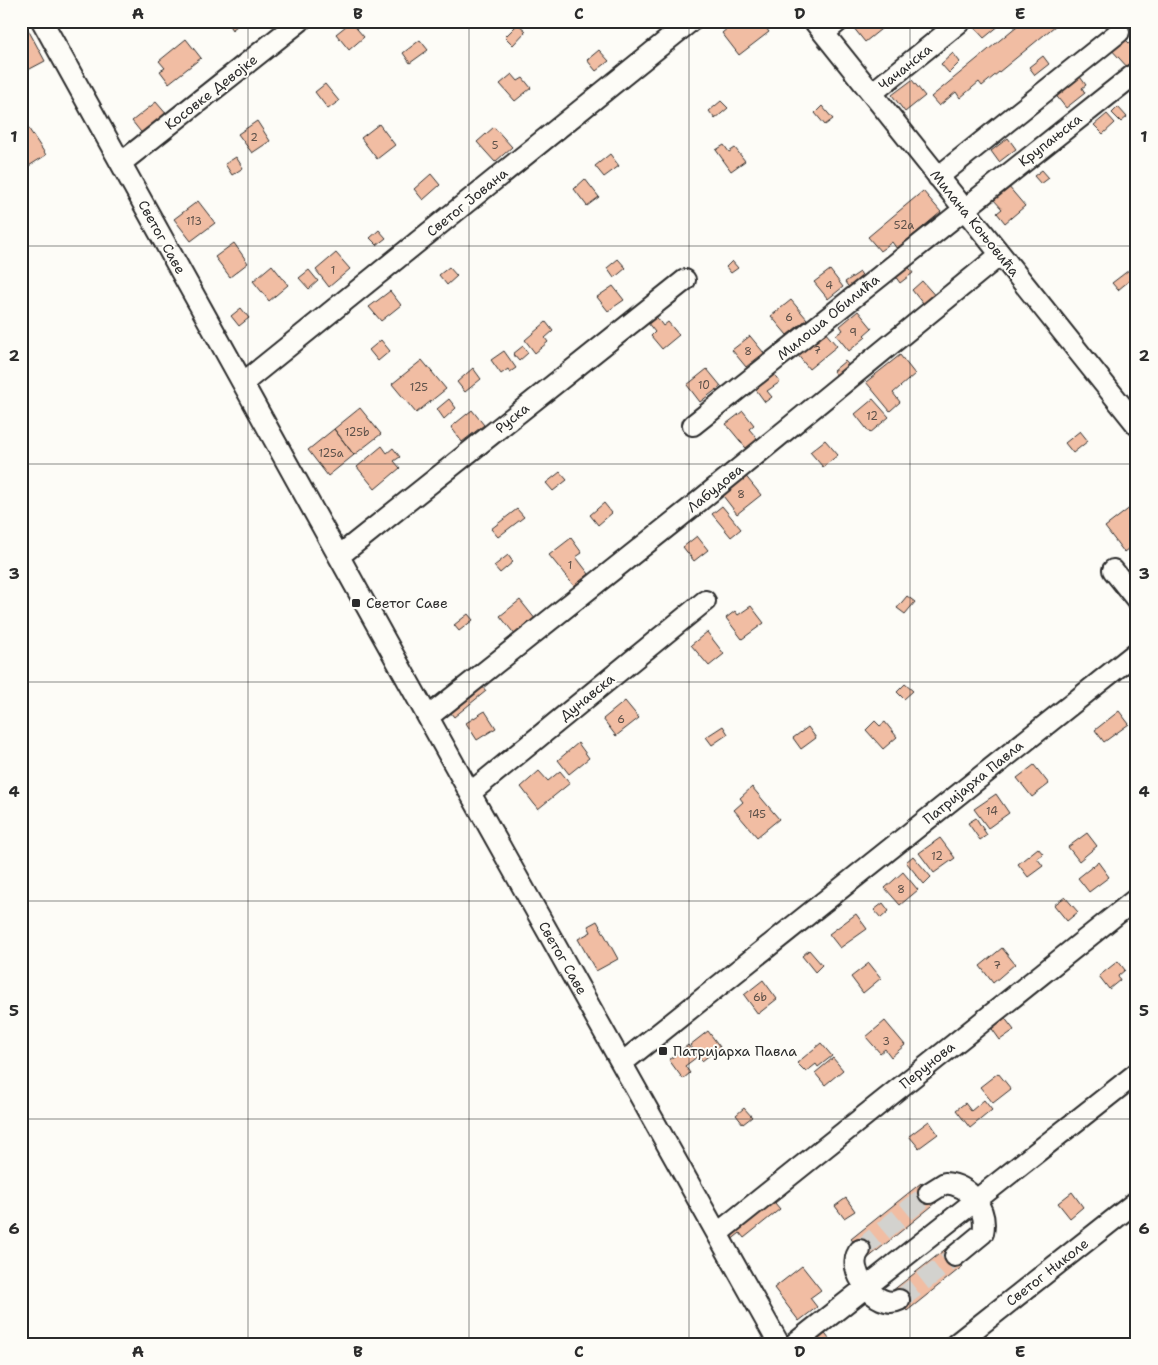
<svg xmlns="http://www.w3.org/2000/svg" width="1158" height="1365" font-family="'Shantell Sans',sans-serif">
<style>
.building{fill:#f1bda3;stroke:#2b2b2b}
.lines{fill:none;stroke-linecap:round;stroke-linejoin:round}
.minor-tunnel{stroke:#d3d2ce;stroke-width:20;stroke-dasharray:20 10;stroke-linecap:butt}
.minor-casing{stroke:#2b2b2b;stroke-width:24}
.minor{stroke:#fdfcf7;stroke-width:20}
.grid{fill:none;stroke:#2b2b2b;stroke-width:1;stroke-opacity:0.55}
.poi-dot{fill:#2b2b2b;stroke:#fdfcf7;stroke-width:2}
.labels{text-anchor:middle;stroke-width:4;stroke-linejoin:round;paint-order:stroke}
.number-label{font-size:11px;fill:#5c5049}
.street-label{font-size:14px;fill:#2b2b2b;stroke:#fdfcf7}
.poi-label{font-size:14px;fill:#2b2b2b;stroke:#fdfcf7;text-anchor:start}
.neatline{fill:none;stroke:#2b2b2b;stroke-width:2}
.grid-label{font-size:16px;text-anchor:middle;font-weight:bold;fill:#2b2b2b}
</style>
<rect width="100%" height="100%" fill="#fdfcf7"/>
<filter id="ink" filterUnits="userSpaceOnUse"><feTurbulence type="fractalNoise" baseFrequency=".02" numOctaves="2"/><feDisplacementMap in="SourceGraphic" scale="10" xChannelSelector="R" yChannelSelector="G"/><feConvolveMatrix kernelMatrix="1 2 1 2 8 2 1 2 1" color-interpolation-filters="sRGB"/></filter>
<g filter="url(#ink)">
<path class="building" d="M226,21H243L232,30Z
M736,21H761L769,32L739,55L722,33Z
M860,21H891L865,42L853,27Z
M977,21H996L1000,25L984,38L972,25Z
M1023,21H1061L982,86L979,82L960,98L956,92L939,106L931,97Z
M351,22L364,37L349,50L336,34Z
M25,24L45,61L28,70L21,58V26Z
M518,24L526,31L513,45L505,37Z
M1122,36L1129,43L1133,40L1137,44V62L1129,69L1109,47Z
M186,39L201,58L169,83L160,71L165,68L159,61Z
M420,40L428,50L410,63L403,53Z
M599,50L609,61L596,71L587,60Z
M953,53L960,62L949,73L941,64Z
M1043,56L1049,64L1035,75L1029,67Z
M512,74L518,81L523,78L531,88L515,101L500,84Z
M1078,74L1086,85L1082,88L1085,93L1066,108L1054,93Z
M912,80L925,96L905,112L892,95Z
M325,84L339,101L328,109L315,92Z
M721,101L728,108L715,119L709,111Z
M156,102L168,116L144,136L132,121Z
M822,106L833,119L825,125L815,113Z
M1118,107L1127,117L1121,122L1112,113Z
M1107,114L1115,123L1103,134L1094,125Z
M21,117L46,155L21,171Z
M257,121L270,141L252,153L238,134Z
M379,124L395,145L377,159L361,138Z
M494,127L512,147L495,162L477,142Z
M1008,138L1016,149L999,162L991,151Z
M724,145L729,152L735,148L745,161L731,171L716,150Z
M610,154L619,166L604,177L595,166Z
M236,157L243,168L232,175L225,164Z
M1042,170L1049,178L1041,184L1034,176Z
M431,174L440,185L423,200L414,189Z
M585,179L599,197L587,206L574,189Z
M1008,186L1025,206L1005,223L997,213L1002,209L993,199Z
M923,191L941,212L897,249L892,242L880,251L868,237Z
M198,201L215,223L191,241L174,219Z
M379,230L386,238L377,245L370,238Z
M234,243L248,263L230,277L215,257Z
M336,253L350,269L329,287L316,270Z
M618,259L626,268L614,278L607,268Z
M732,261L738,268L731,273L726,267Z
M272,265L288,285L269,301L253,281Z
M908,266L913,273L900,283L895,276Z
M449,267L457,276L447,285L439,275Z
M309,270L318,281L309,289L299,278Z
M830,270L843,287L828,299L814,282Z
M1129,270L1135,276L1118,290L1112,283Z
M860,272L866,282L852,292L845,282Z
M922,281L938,299L927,309L912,290Z
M613,286L624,300L608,311L597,297Z
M390,291L401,305L381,321L369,307Z
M791,300L807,319L787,335L771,316Z
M241,308L249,318L239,326L231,316Z
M858,311L872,328L864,335L866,337L849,351L836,335L843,330L840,326Z
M655,315L663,326L668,322L679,335L662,349L651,336L655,332L647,322Z
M546,322L553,331L545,338L548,342L535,353L525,340Z
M824,331L837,346L809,369L797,354Z
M750,336L764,353L746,367L732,350Z
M381,340L390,351L378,361L369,350Z
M523,346L528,353L519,361L513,354Z
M504,351L516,368L510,372L508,369L501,374L491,360Z
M900,355L915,374L893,393L900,402L890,411L866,382Z
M422,360L446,389L416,413L392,384Z
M845,361L853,370L841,381L833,371Z
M473,368L481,379L465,392L457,382Z
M707,369L721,386L700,402L687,385Z
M773,373L780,382L767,391L772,397L765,402L754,387Z
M449,399L456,408L444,419L437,409Z
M873,399L889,417L870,433L855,414Z
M360,408L381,434L354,455L334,429Z
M472,410L484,425L462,442L451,427Z
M743,411L754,425L749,429L762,444L750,453L726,424Z
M334,429L354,455L328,476L308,450Z
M1080,431L1088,441L1073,453L1065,443Z
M825,440L838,455L823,467L810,452Z
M382,446L387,453L393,448L400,457L394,461L400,468L375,489L357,467Z
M560,472L567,480L553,491L546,483Z
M744,474L761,495L737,514L720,492Z
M604,503L612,513L598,525L590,515Z
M722,506L741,529L731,537L712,514Z
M1131,507L1137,514V521L1133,524L1137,528V542L1124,552L1105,527Z
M517,509L524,517L498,537L491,529Z
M697,536L708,550L694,561L683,547Z
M571,538L582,553L576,557L589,574L574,586L549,555Z
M508,555L513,562L500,573L494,566Z
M907,596L915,602L905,614L897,608Z
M520,600L536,620L516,636L500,616Z
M751,606L764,623L742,639L726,618L735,611L738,615Z
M468,614L473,620L459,631L454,625Z
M707,632L724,654L709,666L691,645Z
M478,681L486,691L454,717L446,707Z
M905,684L913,691L904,699L897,692Z
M625,701L639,718L616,736L603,719Z
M485,711L496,728L477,740L466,723Z
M1119,711L1129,724L1104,742L1095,730Z
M875,721L880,726L885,722L897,737L883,749L866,730Z
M723,726L728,734L712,745L706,737Z
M808,727L816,738L801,749L793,738Z
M578,743L589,758L569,774L558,760Z
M1034,765L1049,784L1032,797L1017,778Z
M539,771L548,781L560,771L570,783L538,809L521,787Z
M752,787L779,819L757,837L734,810L743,802L740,798Z
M996,794L1009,813L988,828L974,809Z
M976,818L987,835L980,840L968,823Z
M1087,833L1097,846L1079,861L1068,847Z
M940,838L955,858L934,873L919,853Z
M1038,848L1043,854L1037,858L1043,866L1028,877L1018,864Z
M913,856L931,877L924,884L906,862Z
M1098,862L1109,877L1089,892L1078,878Z
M903,872L918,890L900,905L885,888Z
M1065,897L1078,912L1067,921L1054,905Z
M883,903L889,911L881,918L874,910Z
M856,914L867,929L840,948L829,934Z
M597,921L618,959L596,971L578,939L591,932L588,926Z
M1002,948L1015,964L993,983L980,966Z
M809,950L822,965L815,972L802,956Z
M1118,961L1125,970L1118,976L1120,980L1109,989L1099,976Z
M869,963L881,978L863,993L851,977Z
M763,980L777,999L758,1014L744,995Z
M1004,1017L1014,1030L1000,1040L990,1026Z
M885,1021L905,1045L891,1057L885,1049L880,1053L866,1037Z
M708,1031L720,1047L702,1061L690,1045Z
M821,1043L832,1056L818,1067L816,1064L806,1072L797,1063Z
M688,1045L697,1057L685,1066L690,1073L683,1079L669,1060Z
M833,1058L843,1070L825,1085L815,1073Z
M998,1073L1011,1089L993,1103L980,1087Z
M984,1100L992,1110L970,1128L956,1110L965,1103L971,1111Z
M744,1108L752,1117L743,1124L736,1115Z
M929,1121L938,1134L919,1148L909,1136Z
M921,1183L937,1202L867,1259L851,1239Z
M781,1187L786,1194L775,1203L780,1209L744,1238L740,1233L730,1241L723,1233Z
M1072,1192L1083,1207L1070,1218L1058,1203Z
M846,1198L855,1211L844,1218L835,1206Z
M948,1247L963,1266L907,1311L892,1291Z
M802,1266L821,1290L810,1298L817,1307L799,1321L774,1288Z
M819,1326L833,1344H812L807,1336Z"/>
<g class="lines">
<path class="minor-tunnel" d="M860,1250L929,1193
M899,1300L955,1256"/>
<defs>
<path id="minor" d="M42,21L470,793L779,1344
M814,21L1137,425
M824,33L839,21
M872,93L961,21
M121,163L300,21
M938,177L1119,32
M243,383L691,21
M693,425L1137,72
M339,556L685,280
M1113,570L1137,600
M428,717L692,507L1000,255
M470,793L705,601
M622,1063L1137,652
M929,1193L945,1183C970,1185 988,1209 983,1233L955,1256
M718,1233L1137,898
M860,1250C843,1269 878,1311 899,1300
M794,1344L1137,1073
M956,1344L1137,1201"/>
</defs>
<use href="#minor" class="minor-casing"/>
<use href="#minor" class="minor"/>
</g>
</g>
<path class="grid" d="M248,21V1344M469,21V1344M689,21V1344M910,21V1344M21,246H1137M21,464H1137M21,682H1137M21,901H1137M21,1119H1137"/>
<g class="poi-dot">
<rect x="351" y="598" width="10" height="10" rx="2.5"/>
<rect x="658" y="1046" width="10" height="10" rx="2.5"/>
</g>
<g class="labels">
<g class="number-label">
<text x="254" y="141">2</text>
<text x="495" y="149">5</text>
<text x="194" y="225">113</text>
<text x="904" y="229">52a</text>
<text x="333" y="274">1</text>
<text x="829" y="289">4</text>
<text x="789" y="321">6</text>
<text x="853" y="336">9</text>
<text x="817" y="354">7</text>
<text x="748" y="355">8</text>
<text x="704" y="389">10</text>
<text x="419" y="391">125</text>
<text x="872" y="420">12</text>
<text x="357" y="436">125b</text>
<text x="331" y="457">125a</text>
<text x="741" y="498">8</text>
<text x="570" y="569">1</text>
<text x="621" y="723">6</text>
<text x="992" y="815">14</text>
<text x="757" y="818">145</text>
<text x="937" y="860">12</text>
<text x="901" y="893">8</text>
<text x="997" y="969">7</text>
<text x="760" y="1001">6b</text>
<text x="886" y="1045">3</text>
</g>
<g class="street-label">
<text transform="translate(905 67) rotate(-39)" y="5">Чачанска</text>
<text transform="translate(211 92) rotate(-38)" y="5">Косовке Девојке</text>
<text transform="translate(1050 140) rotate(-38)" y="5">Крупањска</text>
<text transform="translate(467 202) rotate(-39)" y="5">Светог Јована</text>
<text transform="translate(975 223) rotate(51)" y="5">Милана Коњовића</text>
<text transform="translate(162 237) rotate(61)" y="5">Светог Саве</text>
<text transform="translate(828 317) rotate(-39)" y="5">Милоша Обилића</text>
<text transform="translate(512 418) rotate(-39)" y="5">Руска</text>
<text transform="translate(715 488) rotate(-39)" y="5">Лабудова</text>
<text transform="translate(587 697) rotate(-39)" y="5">Дунавска</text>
<text transform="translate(973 782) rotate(-39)" y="5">Патријарха Павла</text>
<text transform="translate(563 958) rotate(60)" y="5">Светог Саве</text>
<text transform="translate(927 1065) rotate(-39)" y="5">Перунова</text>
<text transform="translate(1047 1272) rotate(-38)" y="5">Светог Николе</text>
</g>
<g class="poi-label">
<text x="366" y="608">Светог Саве</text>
<text x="673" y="1056">Патријарха Павла</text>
</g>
</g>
<rect width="1158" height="1365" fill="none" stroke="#fdfcf7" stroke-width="55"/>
<rect x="28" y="28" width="1102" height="1310" class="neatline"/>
<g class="grid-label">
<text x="138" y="19">A</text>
<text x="358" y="19">B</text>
<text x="579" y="19">C</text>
<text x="800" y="19">D</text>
<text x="1020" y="19">E</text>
<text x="14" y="142">1</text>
<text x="1144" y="142">1</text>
<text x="14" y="361">2</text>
<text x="1144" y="361">2</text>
<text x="14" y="579">3</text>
<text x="1144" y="579">3</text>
<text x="14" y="797">4</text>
<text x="1144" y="797">4</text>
<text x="14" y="1016">5</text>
<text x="1144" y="1016">5</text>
<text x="14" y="1234">6</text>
<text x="1144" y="1234">6</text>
<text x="138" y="1357">A</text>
<text x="358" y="1357">B</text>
<text x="579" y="1357">C</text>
<text x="800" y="1357">D</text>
<text x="1020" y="1357">E</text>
</g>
</svg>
